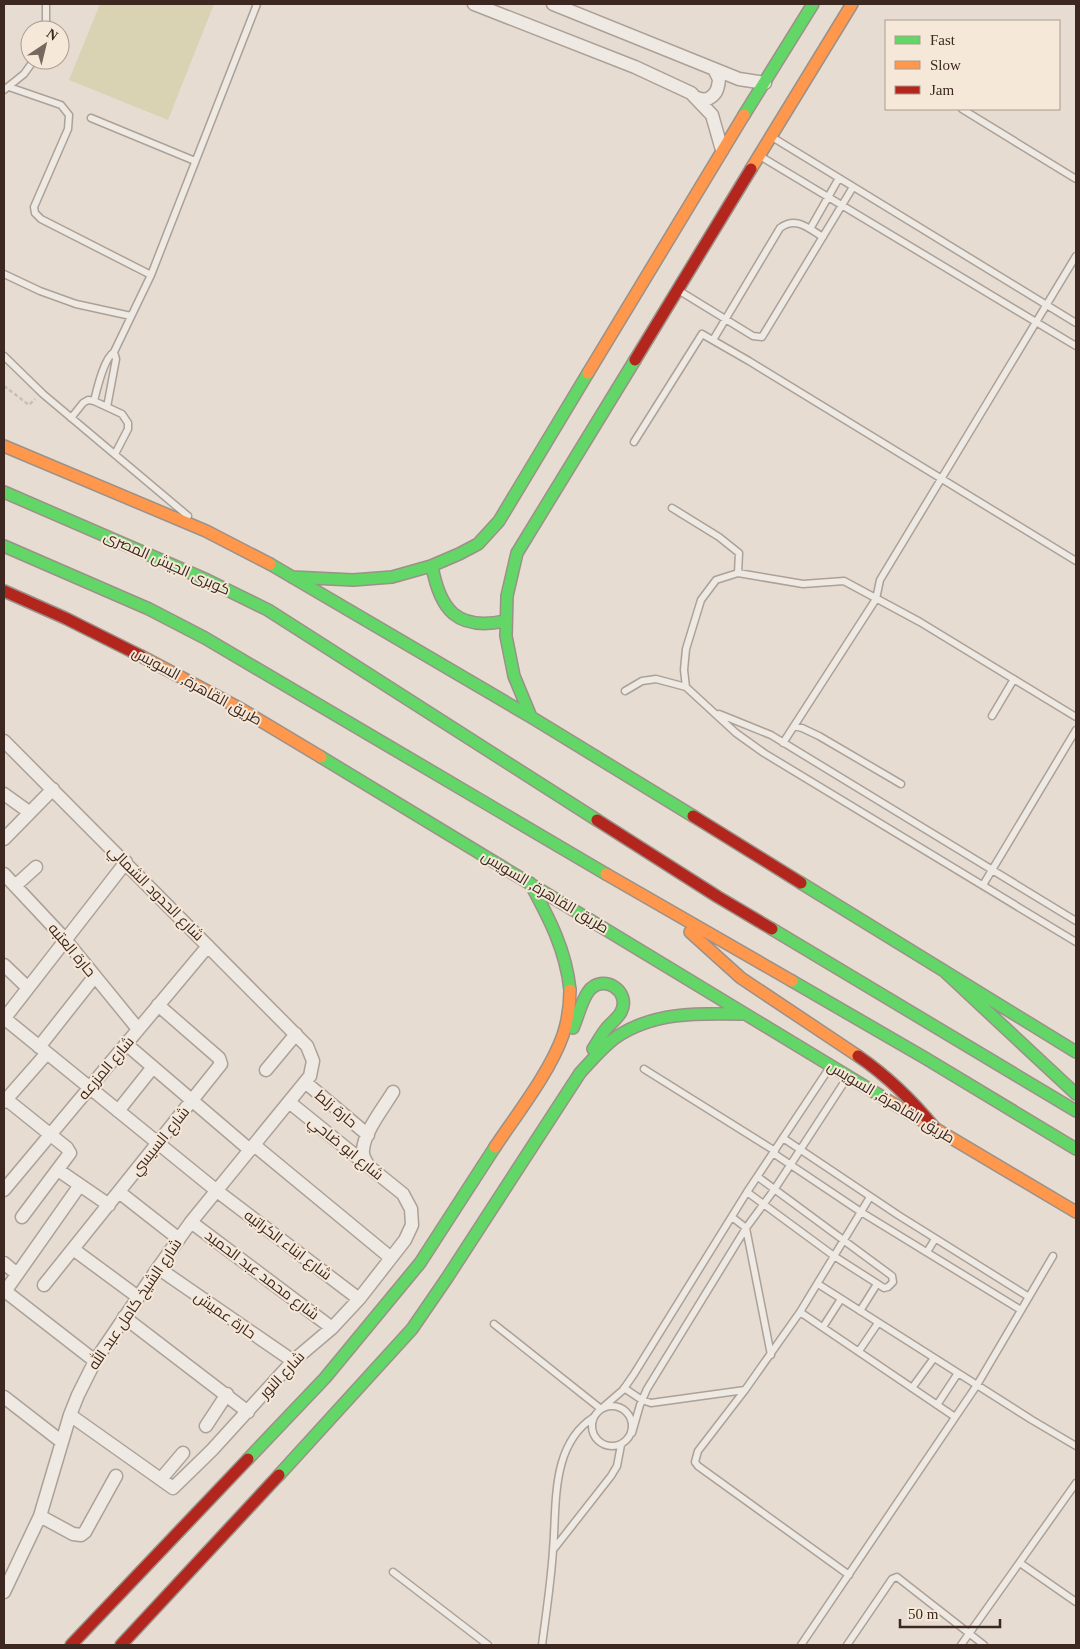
<svg xmlns="http://www.w3.org/2000/svg" width="1080" height="1649" font-family="'Times New Roman',Cairo,serif">
<style>
.green{fill:#d9d2b3}
.lines{fill:none;stroke-linecap:round;stroke-linejoin:round}
.lane-casing{stroke:#aca199;stroke-width:9}
.street-casing{stroke:#aca199;stroke-width:15}
.fast-casing{stroke:#9b9189;stroke-width:14}
.slow-casing{stroke:#9b9189;stroke-width:14}
.jam-casing{stroke:#9b9189;stroke-width:14}
.path{stroke:#c7bfb9;stroke-width:2.5;stroke-dasharray:4 2.5;stroke-linecap:butt}
.lane{stroke:#eee9e2;stroke-width:6}
.street{stroke:#eee9e2;stroke-width:12}
.fast{stroke:#63d668;stroke-width:11}
.slow{stroke:#ff974d;stroke-width:11}
.jam{stroke:#b3261e;stroke-width:11}
.labels{text-anchor:middle;stroke-width:4;stroke-linejoin:round;paint-order:stroke}
.street-label{font-size:15px;fill:#3c2820;stroke:#f6e8d8}
</style>
<rect width="100%" height="100%" fill="#e6dcd1"/>
<path class="green" d="M100,4H214L168,120L69,80Z"/>
<g class="lines">
<defs>
<path id="lane" d="M45,30L46,21V4
M9,87L61,105L69,115L68,129L34,207L35,213L41,219L151,275
M4,90L24,74L34,60
M962,109L1076,179
M91,118L195,161
M772,137L1076,323
M760,156L1076,346
M810,229L839,178
M4,274L40,291L76,304L131,316
M678,290L753,336L762,337L853,187
M713,340L780,228C796,216 808,228 823,237
M4,356L43,394L188,516
M94,401C97,389 104,358 114,352L151,275L257,4
M107,407L116,359L114,352
M71,418L83,403L88,400L94,401L122,414L128,423V429L115,454
M634,442L702,334L749,361L1076,561
M672,508L719,537L739,553L738,573
M625,691L642,681L656,679L686,687
M719,714L771,735L1076,921
M992,716L1014,679
M1076,717L920,622L844,581L803,584L738,573L716,580L701,600L686,649L684,670L686,687L736,733L764,753L1076,942
M794,726L802,728L819,736L901,784
M783,743L876,599L880,580L1076,256
M983,885L1076,730
M644,1069L775,1151
M783,1138L898,1215L1029,1297
M773,1153L861,1212L1021,1310
M747,1192L834,1256L884,1288L888,1287L893,1282L892,1276L758,1177
M870,1197L800,1312L955,1417
M732,1217L746,1228L771,1355
M927,1252L935,1239
M818,1284L1032,1420L1076,1446
M860,1311L877,1284
M800,1312L745,1390L698,1451L695,1462L698,1466L849,1575
M494,1324L601,1409L623,1390L634,1374L747,1192L830,1067
M823,1327L841,1299
M859,1351L878,1323
M624,1388L642,1400L651,1403L745,1390
M912,1388L934,1358
M937,1405L958,1373
M592 1426a20 20 0 1 1 40 0a20 20 0 1 1-40 0Z
M632,1433L640,1405L647,1389L746,1228L774,1190L847,1078
M553,1550L611,1476L617,1466L621,1445
M1020,1563L1076,1602
M393,1572L488,1645
M542,1645C546,1614 551,1582 553,1550C557,1505 550,1445 594,1417
M801,1645L977,1385L1053,1256
M847,1645L892,1579L897,1577L984,1645
M961,1645L1076,1483"/>
<path id="street" d="M474,4L635,67L691,93L712,115L722,150
M553,4L739,79L765,83
M697,98L705,100C716,96 718,90 719,79L714,69
M4,741L307,1046L313,1061L310,1076L191,1222L158,1268L95,1361L78,1395L70,1415L40,1516L4,1592
M4,794L29,812
M4,839L53,789
M4,874L63,937L138,1029
M15,886L36,867
M4,965L28,988
M4,1018L217,1191L359,1299
M4,1019L126,862
M126,1044L250,1150
M39,1047L95,976
M266,1070L296,1034
M305,1082L368,1135
M6,1099L67,1148L70,1153L22,1217
M4,1102L47,1053
M118,1111L153,1067
M254,1145L391,1258
M368,1165C365,1160 362,1156 363,1150C364,1132 384,1107 393,1092
M58,1170L109,1205
M4,1190L208,946
M119,1192L179,1239
M191,1222L332,1328
M73,1249L138,1297
M4,1263L17,1274
M158,1268L293,1361
M44,1285L221,1064L219,1058L158,1005
M5,1291L95,1361
M4,1293L80,1185
M124,1317L248,1412
M4,1397L62,1442
M70,1415L173,1488L212,1450L293,1361L332,1328L359,1299L391,1258L405,1240L412,1225L411,1209L403,1194L289,1102
M206,1426L227,1394
M161,1479L183,1453
M40,1516L73,1534L81,1535L85,1532L116,1476"/>
<path id="fast" d="M744,115L813,4
M4,492L207,580L268,610L597,820
M4,546L149,609L205,638L606,874
M270,564L531,717L693,816
M432,566C440,610 457,631 505,621
M292,577L353,580L392,577L431,566L459,554L478,544L499,521L588,373
M531,717L514,676L506,636L507,596L517,553L635,360
M321,757C509,870 696,986 884,1098
M530,883C549,918 566,950 570,990
M801,883L1076,1052
M772,929L1076,1111
M943,970L1076,1094
M792,981L925,1058L1076,1149
M573,1028C578,1017 581,1002 588,992C602,972 632,991 621,1012C618,1018 610,1024 606,1029C601,1035 597,1043 593,1049
M248,1459L325,1378L420,1263L495,1147
M279,1475L412,1329L447,1278L580,1073C591,1061 602,1048 615,1038C652,1012 698,1013 741,1014"/>
<path id="slow" d="M751,169L852,4
M588,373L744,115
M4,446L206,531L270,564
M141,656L241,709L321,757
M606,874L792,981
M690,932L741,978L858,1056
M884,1098L1076,1212
M495,1147C517,1114 550,1072 563,1035C568,1020 570,1005 570,990"/>
<path id="jam" d="M635,360L751,169
M4,591L65,618L141,656
M693,816L801,883
M597,820L718,897L772,929
M858,1056C887,1076 912,1100 934,1127
M71,1645L248,1459
M121,1645L279,1475"/>
</defs>
<use href="#lane" class="lane-casing"/>
<use href="#street" class="street-casing"/>
<use href="#fast" class="fast-casing"/>
<use href="#slow" class="slow-casing"/>
<use href="#jam" class="jam-casing"/>
<path class="path" d="M4,386L29,405L35,399"/>
<use href="#lane" class="lane"/>
<use href="#street" class="street"/>
<use href="#fast" class="fast"/>
<use href="#slow" class="slow"/>
<use href="#jam" class="jam"/>
</g>
<g class="labels">
<g class="street-label">
<text transform="translate(167 563) rotate(24)" y="5">كوبرى الجيش المصرى</text>
<text transform="translate(197 686) rotate(29)" y="5">طريق القاهرة, السويس</text>
<text transform="translate(545 892) rotate(31)" y="5">طريق القاهرة, السويس</text>
<text transform="translate(156 893) rotate(45)" y="5">شارع الحدود الشمالي</text>
<text transform="translate(72 950) rotate(50)" y="5">حارة العتبه</text>
<text transform="translate(106 1068) rotate(-50)" y="5">شارع المزرعه</text>
<text transform="translate(891 1102) rotate(31)" y="5">طريق القاهرة, السويس</text>
<text transform="translate(336 1109) rotate(40)" y="5">حارة زلط</text>
<text transform="translate(160 1141) rotate(-51)" y="5">شارع السيسي</text>
<text transform="translate(346 1148) rotate(39)" y="5">شارع ابو ضاحي</text>
<text transform="translate(288 1245) rotate(37)" y="5">شارع ابناء الكراتيه</text>
<text transform="translate(262 1275) rotate(37)" y="5">شارع محمد عبد الحميد</text>
<text transform="translate(135 1304) rotate(-56)" y="5">شارع الشيخ كامل عبد الله</text>
<text transform="translate(225 1315) rotate(35)" y="5">حارة عميش</text>
<text transform="translate(282 1375) rotate(-47)" y="5">شارع النور</text>
</g>
</g>
<rect width="1080" height="1649" fill="none" stroke="#3c2820" stroke-width="10"/>
<rect x="885" y="20" width="175" height="90" fill="#f6e8d8" stroke="#ac9b8e"/>
<rect x="895" y="36" width="25" height="8" fill="#63d668" stroke="#ac9b8e"/>
<text x="930" y="45" font-size="15" fill="#3c2820">Fast</text>
<rect x="895" y="61" width="25" height="8" fill="#ff974d" stroke="#ac9b8e"/>
<text x="930" y="70" font-size="15" fill="#3c2820">Slow</text>
<rect x="895" y="86" width="25" height="8" fill="#b3261e" stroke="#ac9b8e"/>
<text x="930" y="95" font-size="15" fill="#3c2820">Jam</text>
<g transform="translate(45 45) rotate(35)"><circle r="24" fill="#f6e8d8" stroke="#ac9b8e"/>
<path d="M0-4L9 19L0 12L-9 19Z" fill="#78675e"/>
<text y="-8" font-size="14" font-weight="bold" text-anchor="middle" fill="#3c2820">N</text>
</g>
<path d="M900 1619v8h100v-8" fill="none" stroke="#3c2820" stroke-width="2.5"/>
<text x="908" y="1619" font-size="15" fill="#3c2820" stroke="#f6e8d8" stroke-width="4" paint-order="stroke">50 m</text>
</svg>
